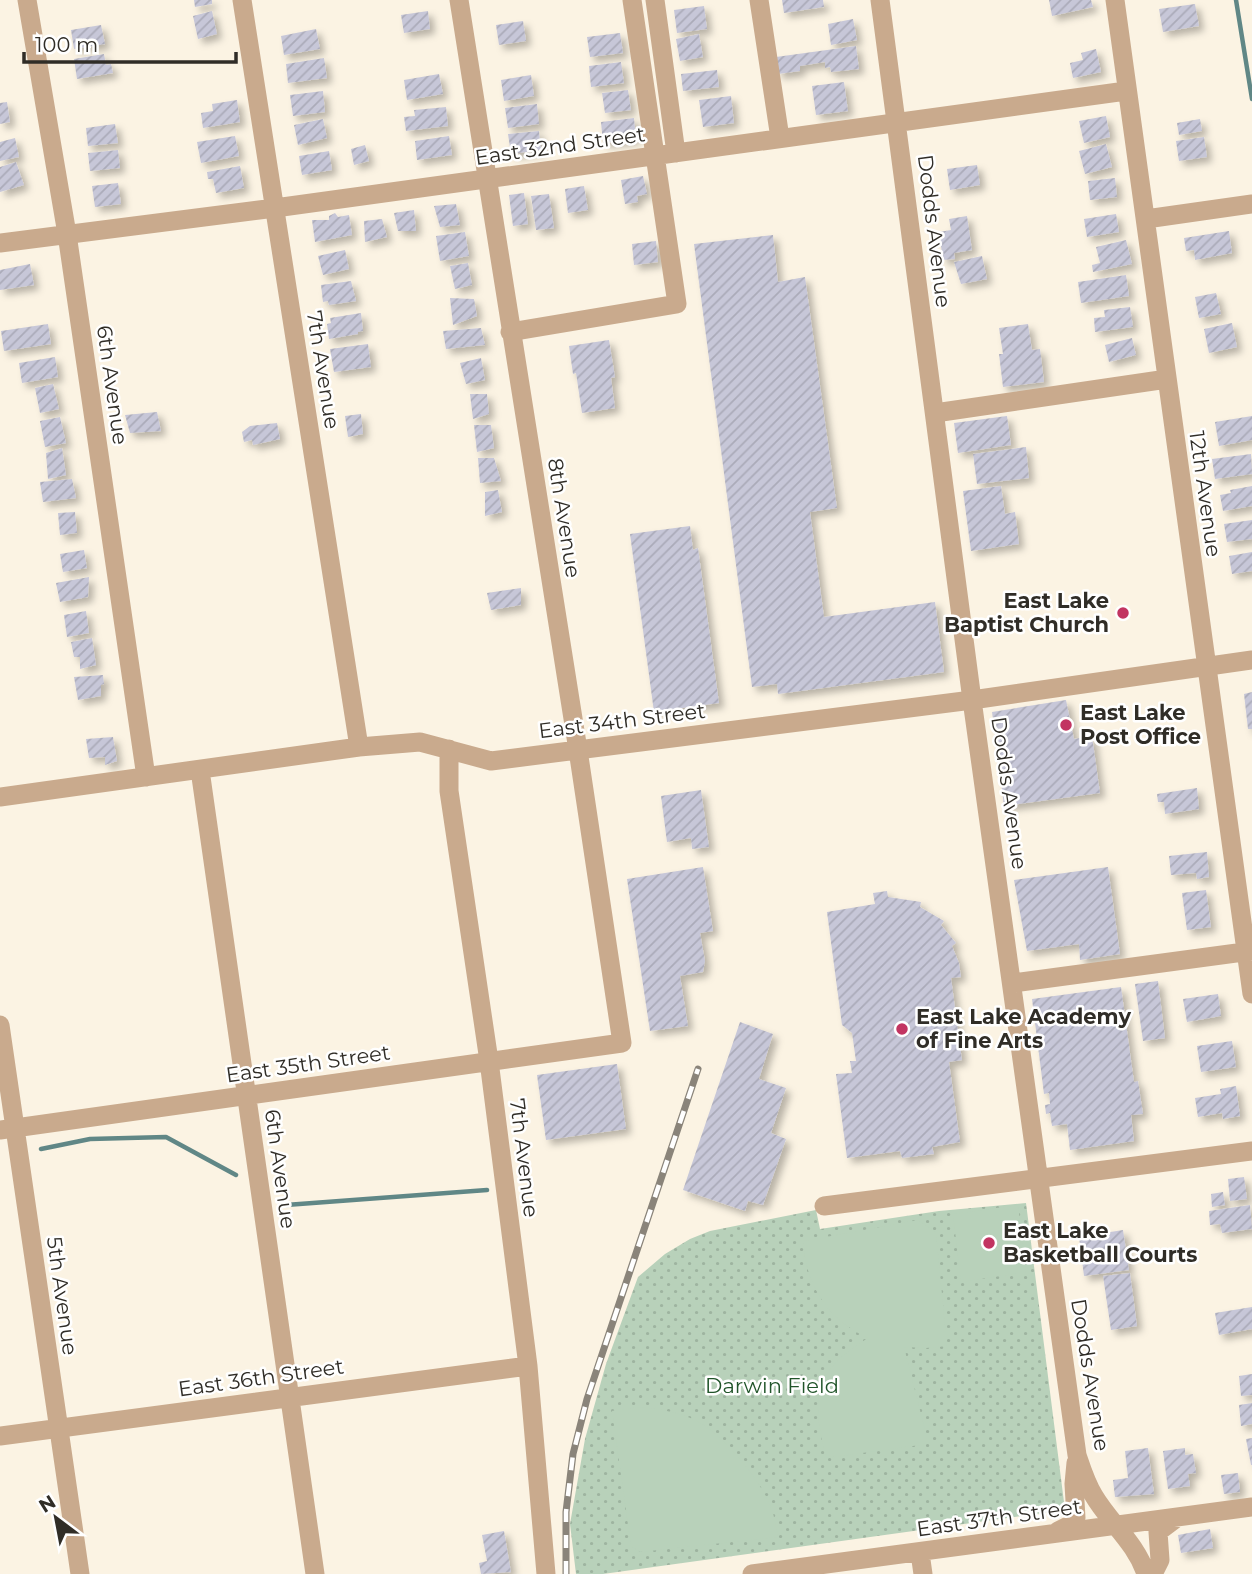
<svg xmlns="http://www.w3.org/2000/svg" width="1252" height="1574" font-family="Montserrat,sans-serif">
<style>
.green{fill:url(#green-dots)}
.pitch{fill:#b8d1ba}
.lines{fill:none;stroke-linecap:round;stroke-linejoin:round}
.stream{stroke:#608786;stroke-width:4.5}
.building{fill:url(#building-hatch);filter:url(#shadow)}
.minor{stroke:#c9aa8d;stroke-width:19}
.rail-casing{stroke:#8a847a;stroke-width:7}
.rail{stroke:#fff;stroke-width:4.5;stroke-dasharray:13;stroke-linecap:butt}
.poi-dot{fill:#c23461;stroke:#fff;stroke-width:2.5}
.labels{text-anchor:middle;stroke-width:5;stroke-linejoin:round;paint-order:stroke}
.street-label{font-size:21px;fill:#302d27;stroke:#fff}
.poi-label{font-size:21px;font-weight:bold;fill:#302d27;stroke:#fff;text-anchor:start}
.park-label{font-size:21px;fill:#21552a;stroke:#fff}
</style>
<defs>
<pattern id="green-dots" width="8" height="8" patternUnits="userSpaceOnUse" patternTransform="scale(1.75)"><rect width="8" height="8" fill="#b8d1ba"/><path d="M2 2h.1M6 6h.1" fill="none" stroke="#9eb4a0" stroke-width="1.8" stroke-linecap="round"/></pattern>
<pattern id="building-hatch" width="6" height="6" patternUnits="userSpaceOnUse" patternTransform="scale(1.75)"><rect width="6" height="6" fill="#c7c7d8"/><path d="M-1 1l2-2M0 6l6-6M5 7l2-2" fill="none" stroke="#ababb9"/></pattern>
<filter id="shadow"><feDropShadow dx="5" dy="5" stdDeviation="3.5" flood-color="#0004"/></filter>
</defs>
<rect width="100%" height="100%" fill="#fbf3e3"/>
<path class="green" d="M1026,1203L1065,1510L603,1574H576L570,1524L585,1439L606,1364L638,1277L665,1254L690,1239L710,1231L816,1210L820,1229L939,1211Z"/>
<path class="pitch" d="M1018,1205L1026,1272L961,1282L953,1214Z
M918,1220L936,1232L947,1346L926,1348L904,1347L927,1438L920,1445L826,1458C811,1399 813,1371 868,1338C862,1335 855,1332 849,1327C821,1309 803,1273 804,1241Z
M637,1407C658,1409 676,1411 695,1420C723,1434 762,1481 772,1510C775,1519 776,1528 778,1537L640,1552L631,1546L612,1411Z"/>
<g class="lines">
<path class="stream" d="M1236,0L1252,99
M41,1149L90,1139L166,1137L236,1175
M281,1203L286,1205L487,1190"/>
</g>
<path class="building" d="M194,0H212V4L195,7Z
M782,0H823L824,7L784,13Z
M1049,0H1091L1093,7L1052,16Z
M1195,4L1199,26L1163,32L1159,9Z
M704,6L707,29L677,33L674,10Z
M212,11L217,34L198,39L193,16Z
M428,11L430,29L404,33L401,15Z
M853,19L857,40L831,45L828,24Z
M523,21L526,41L499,45L496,25Z
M101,25L105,44L74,49L71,30Z
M316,29L320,49L284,55L281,36Z
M620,33L623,53L590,57L587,37Z
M699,34L703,57L680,61L676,39Z
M856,46L859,69L831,72L830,67L825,68V62L800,66V71L778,74L776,57Z
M1096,49L1101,72L1073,78L1070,63L1083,60L1081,53Z
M104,54L106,65L111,64L113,73L77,79L74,59Z
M324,58L327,78L288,83L286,64Z
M621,62L624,83L591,87L589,66Z
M717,70L719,87L683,91L681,74Z
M439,74L443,94L407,100L404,80Z
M531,75L534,96L504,101L501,80Z
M844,82L848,111L816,115L812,86Z
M628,90L631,110L605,113L602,93Z
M323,91L325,112L293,116L290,95Z
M731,96L734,123L703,127L699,100Z
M237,100L240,122L203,128L201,113L213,111L212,104Z
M7,102L10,122L0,124V103Z
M537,104L539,124L508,128L505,108Z
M446,107L448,126L406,131L404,117L415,116L414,110Z
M1106,116L1110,137L1084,143L1079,121Z
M634,118L636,139L603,143L601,122Z
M323,119L327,138L298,145L294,125Z
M1200,119L1202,131L1179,135L1177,123Z
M115,124L118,143L88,146L86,128Z
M539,131L541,150L511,154L508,134Z
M235,136L239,156L201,163L197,142Z
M449,136L452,155L417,160L415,141Z
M1204,137L1207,157L1179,161L1176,141Z
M15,138L19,157L0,161V142Z
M1106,144L1112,167L1085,174L1079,151Z
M365,145L369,161L354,165L351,149Z
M118,150L120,168L90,171L88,153Z
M329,151L332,170L302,175L299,156Z
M16,162L24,185L0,192V167Z
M977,165L980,185L950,190L947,169Z
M240,166L244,188L216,193L213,179H208L207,172Z
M643,176L647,194L637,196L638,202L625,204L621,180Z
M1115,178L1117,197L1090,200L1088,181Z
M118,183L121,204L95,207L92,186Z
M584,186L588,210L568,213L565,189Z
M524,193L528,224L513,226L509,195Z
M549,194L554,228L536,230L531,196Z
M456,204L460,225L440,227L434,206Z
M414,210L416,231H398L394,213Z
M335,213L338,217L349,215L352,235L315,242L312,220H329V216Z
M1116,214L1119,232L1087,237L1084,219Z
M967,216L972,250L954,253L955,259L943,260L939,232L951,230L949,219Z
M382,219L387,237L365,242L364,221Z
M1229,231L1232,253L1195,260L1194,250L1186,251L1184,238Z
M465,232L469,256L440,261L436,236Z
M773,235L778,282L805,277L837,508L810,512L824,617L935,602L944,672L778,694L777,684L752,687L694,244Z
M1126,240L1132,264L1093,272L1092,265L1100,263L1096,247Z
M656,241L658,262L634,265L632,244Z
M345,250L349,269L323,275L318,256Z
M982,256L987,279L961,284L954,262Z
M468,263L472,285L455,289L450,266Z
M30,264L34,285L0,290V270Z
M1126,275L1129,296L1081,303L1078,282Z
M351,281L356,301L329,305L328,301L323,302L321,285Z
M1216,293L1221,314L1199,318L1195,297Z
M450,298L474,299L477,316L453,325Z
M1130,307L1133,327L1095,332L1094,318L1105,317L1104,310Z
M361,313L363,331L358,332V334L329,339L327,324L331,323L330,318Z
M1232,323L1237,347L1209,353L1204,329Z
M48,324L51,344L4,351L1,331Z
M1028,324L1032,350L1040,349L1044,382L1003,387L999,354H1003L999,328Z
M481,328L485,345L446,349L443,331Z
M1132,338L1136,355L1109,362L1105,345Z
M609,340L615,377L611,378L615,408L582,413L576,373L573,374L569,346Z
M368,344L371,367L334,372L330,349Z
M55,357L58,377L22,383L19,363Z
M481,358L485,380L466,384L460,363Z
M53,384L59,409L40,413L35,388Z
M470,394H487L489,414L473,419Z
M157,412L161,431L130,433L125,415Z
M361,414L363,434L348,437L345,416Z
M1007,416L1011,445L958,453L954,423Z
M1252,416V440L1219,446L1215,422Z
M60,417L66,443L45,447L40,421Z
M277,423L280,439L253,445L252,440L244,442L242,432L250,426Z
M474,425H491L494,448L477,452Z
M1026,447L1029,478L977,484L973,454Z
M62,448L66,475L48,479L46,453Z
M1251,454L1252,474L1215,479L1212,459Z
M478,458H494L501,481L480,483Z
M72,479L76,498L43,502L40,482Z
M1001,486L1005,514L1015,512L1019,544L971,551L963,491Z
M1252,486V506L1223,511L1220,495L1231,493L1230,490Z
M498,490L502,512L485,516V492Z
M75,512L77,533L60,535L58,513Z
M1252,520V539L1227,542L1224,524Z
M690,526L693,550L698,548L719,703L654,712L630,534Z
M84,550L87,568L63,572L60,554Z
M1252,552V571L1232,574L1229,556Z
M89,577L88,597L60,602L56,583Z
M521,588V605L491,610L487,593Z
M86,611L89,633L67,637L64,615Z
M92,638L96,665L80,669V657H74L71,642Z
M103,675L104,684L101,685V696L78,700L74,677Z
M1252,692V729H1248L1244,694Z
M1066,700L1074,739L1092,736L1100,793L1004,806L992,712Z
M113,737L117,761L105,765V757L89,758L86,739Z
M1197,788L1199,809L1165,814L1164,802H1158L1157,794Z
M701,790L709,847L692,849L691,838L667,842L661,796Z
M1207,852L1209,877L1197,879L1196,873L1171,875L1169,856Z
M703,867L713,931L700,933L705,961L703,972L680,976L688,1026L650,1031L627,879Z
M1108,867L1120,954L1080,960L1079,944L1027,951L1014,880Z
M1206,890L1211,927L1187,930L1182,893Z
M887,891L888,897L921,902L920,907L944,921L941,925L956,943L952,946L959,963L961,977L951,978L962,1060L949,1062L960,1142L932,1147L934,1154L902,1158L900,1151L847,1158L836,1074L852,1073L850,1061H856L852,1033L842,1025L827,912L875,904L873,893Z
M1158,981L1165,1038L1143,1041L1135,984Z
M1121,987L1134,1082L1138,1081L1143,1114L1131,1115L1134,1141L1070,1150L1067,1124L1052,1126L1050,1113L1046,1114L1045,1105L1050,1104L1049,1093L1044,1094L1032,999Z
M1218,994L1221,1016L1187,1022L1183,999Z
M740,1022L773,1034L759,1079L786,1088L771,1133L786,1139L763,1205L748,1201L745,1211L683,1190Z
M1232,1041L1236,1067L1201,1072L1197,1046Z
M617,1064L626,1129L546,1140L537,1075Z
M1236,1086L1240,1116L1223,1119L1222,1113L1198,1117L1195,1098L1221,1094L1220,1089Z
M1244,1177L1247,1199L1230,1201L1228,1179Z
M1223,1192L1225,1205L1212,1207L1211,1194Z
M1250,1205L1252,1229L1222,1233L1220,1224L1210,1225L1209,1211Z
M1123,1230L1129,1270L1084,1276L1079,1237Z
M1130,1273L1137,1326L1111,1330L1103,1276Z
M1252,1307V1329L1219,1335L1215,1313Z
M1252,1374V1395L1241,1396L1239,1376Z
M1252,1403V1424L1241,1426L1239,1405Z
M1252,1438V1465H1251L1246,1439Z
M1148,1448L1154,1494L1115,1497L1113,1480L1128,1478L1125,1451Z
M1185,1448V1455L1193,1454L1196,1473L1188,1474L1190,1486L1168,1489L1163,1451Z
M1238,1473L1240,1492L1224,1494L1221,1475Z
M1210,1529L1213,1548L1181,1553L1178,1535Z
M504,1531L511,1572L481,1574L479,1563L487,1561L482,1535Z"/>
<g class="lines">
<path class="minor" d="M27,0L67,234L146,777
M242,0L359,747
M655,0L676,153
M759,0L780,138
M880,0L972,700L1077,1455C1082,1470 1086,1483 1094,1496C1110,1523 1136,1543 1146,1574
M1115,0L1252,994
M1146,219L1252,204
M0,243L275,208L1126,91
M510,332L677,304L632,0
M935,413L1167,379
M449,749V791L489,1061L528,1366L546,1574
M200,770L315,1574
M0,797L359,747L420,742L491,761L972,700L1252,660
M1013,983L1252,951
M0,1025L80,1574
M0,1130L622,1043L578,750L459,0
M824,1206L1252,1151
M0,1436L528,1366
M1058,1531L1072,1524L1076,1518L1074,1484L1076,1463
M920,1553L923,1574
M752,1574L1252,1507
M1153,1574L1160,1560L1158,1532L1178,1517"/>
<defs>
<path id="rail" d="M566,1574V1512L573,1454L587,1399L698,1069"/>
</defs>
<use href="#rail" class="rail-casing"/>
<use href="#rail" class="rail"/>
</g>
<g class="poi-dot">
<circle cx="1123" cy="613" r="7"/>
<circle cx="1066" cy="725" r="7"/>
<circle cx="902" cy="1029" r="7"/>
<circle cx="989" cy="1243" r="7"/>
</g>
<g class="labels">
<g class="street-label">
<text transform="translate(560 146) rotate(-8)" y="7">East 32nd Street</text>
<text transform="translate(934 231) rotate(83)" y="7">Dodds Avenue</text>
<text transform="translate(323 370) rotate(81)" y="7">7th Avenue</text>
<text transform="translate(112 385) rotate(82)" y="7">6th Avenue</text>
<text transform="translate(1205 494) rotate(82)" y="7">12th Avenue</text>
<text transform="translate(564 518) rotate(81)" y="7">8th Avenue</text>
<text transform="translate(622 721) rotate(-7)" y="7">East 34th Street</text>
<text transform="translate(1009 793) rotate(82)" y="7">Dodds Avenue</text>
<text transform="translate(308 1064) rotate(-8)" y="7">East 35th Street</text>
<text transform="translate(524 1158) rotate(83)" y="7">7th Avenue</text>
<text transform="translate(280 1169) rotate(82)" y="7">6th Avenue</text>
<text transform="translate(62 1296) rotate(82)" y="7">5th Avenue</text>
<text transform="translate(1090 1375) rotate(81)" y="7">Dodds Avenue</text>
<text transform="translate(261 1378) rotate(-8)" y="7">East 36th Street</text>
<text transform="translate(999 1518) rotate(-8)" y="7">East 37th Street</text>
</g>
<g class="poi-label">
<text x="1109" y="608" text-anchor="end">East Lake<tspan x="1109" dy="24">Baptist Church</tspan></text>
<text x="1080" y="720">East Lake<tspan x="1080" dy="24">Post Office</tspan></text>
<text x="916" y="1024">East Lake Academy<tspan x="916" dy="24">of Fine Arts</tspan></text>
<text x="1003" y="1238">East Lake<tspan x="1003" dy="24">Basketball Courts</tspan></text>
</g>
<g class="park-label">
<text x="772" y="1393">Darwin Field</text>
</g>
</g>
<g transform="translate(56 1518) rotate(328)" stroke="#ffffff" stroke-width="5" paint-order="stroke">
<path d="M0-5L12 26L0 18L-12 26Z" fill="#302d27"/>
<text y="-10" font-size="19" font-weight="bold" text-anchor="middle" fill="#302d27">N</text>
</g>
<path d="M24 52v10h212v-10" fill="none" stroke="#302d27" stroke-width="3.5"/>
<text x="35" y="52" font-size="21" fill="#302d27" stroke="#ffffff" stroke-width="5" paint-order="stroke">100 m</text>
</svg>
